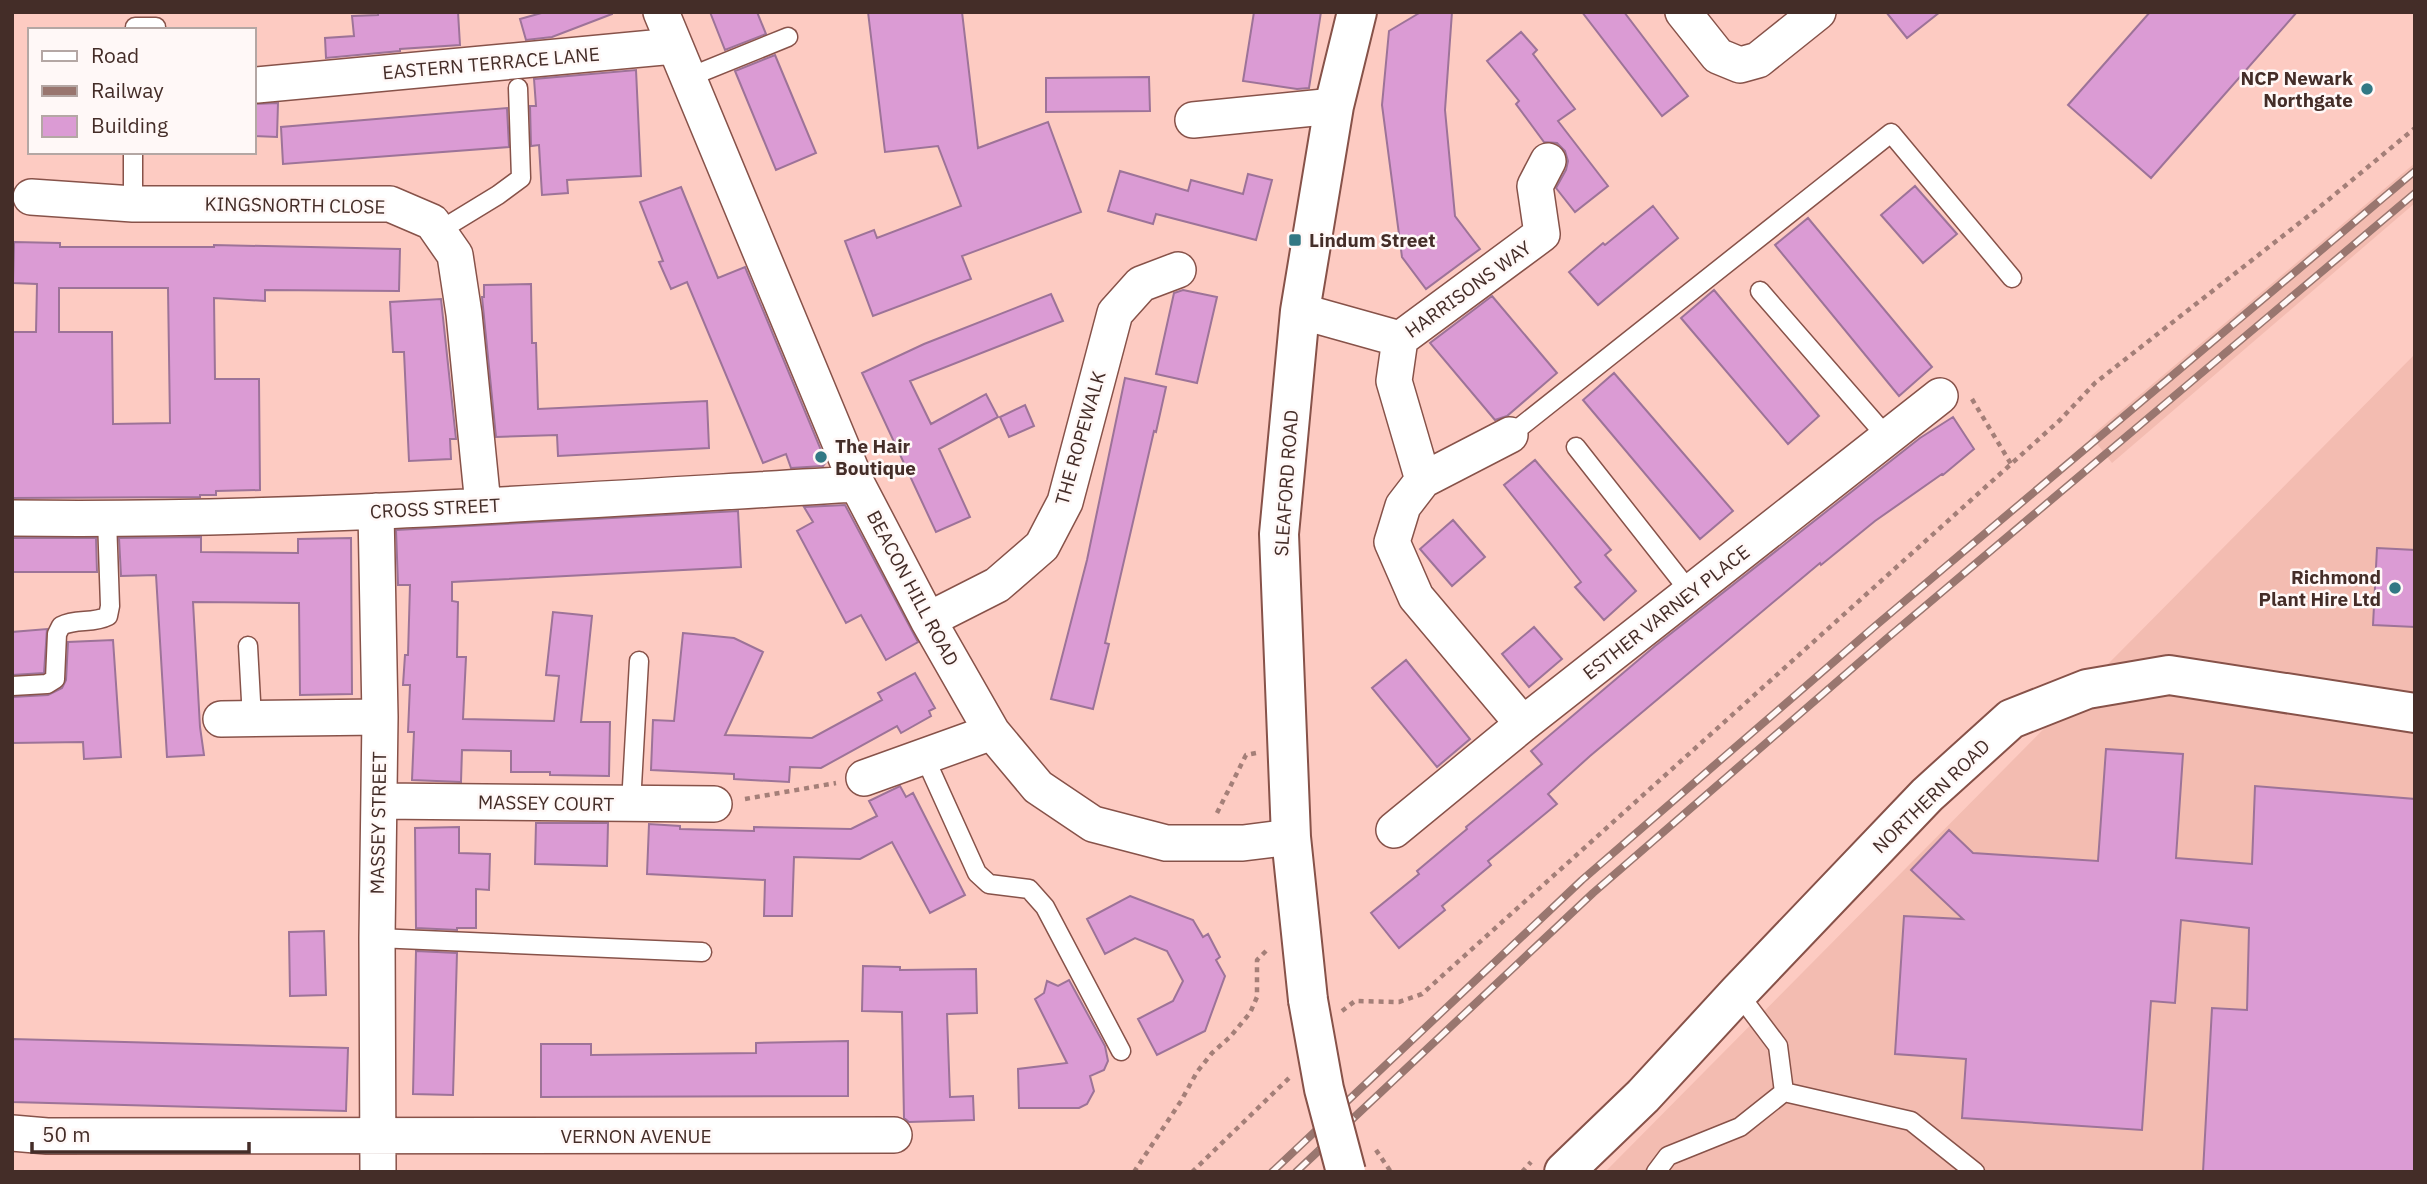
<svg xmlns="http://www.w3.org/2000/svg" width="2427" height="1184" font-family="'IBM Plex Sans',sans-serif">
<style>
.built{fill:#f3bcb1}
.building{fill:#db9bd4;stroke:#9d7398;stroke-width:2;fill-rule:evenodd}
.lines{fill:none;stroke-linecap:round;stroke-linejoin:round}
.service-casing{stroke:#875249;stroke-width:21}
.minor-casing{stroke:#875249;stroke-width:38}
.tertiary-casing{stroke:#875249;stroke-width:42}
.path{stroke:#a47f78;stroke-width:4.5;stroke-dasharray:5 5;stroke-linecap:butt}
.service{stroke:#fff;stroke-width:18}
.minor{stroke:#fff;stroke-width:35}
.tertiary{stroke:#fff;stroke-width:38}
.rail-casing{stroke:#99766f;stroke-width:8}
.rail{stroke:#fff8f7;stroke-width:5;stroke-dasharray:16;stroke-linecap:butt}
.tertiary-bridge-casing{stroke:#875249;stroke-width:42;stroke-linecap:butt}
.tertiary-bridge{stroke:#fff;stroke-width:38}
.poi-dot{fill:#327884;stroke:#fff8f7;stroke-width:2.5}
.labels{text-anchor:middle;stroke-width:5;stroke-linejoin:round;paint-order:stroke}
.street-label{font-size:19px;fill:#442d28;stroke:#fff8f7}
.poi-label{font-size:19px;font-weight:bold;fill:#442d28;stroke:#fff8f7;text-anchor:end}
</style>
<rect width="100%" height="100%" fill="#fdcbc2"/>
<path class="built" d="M2415,163V203L2112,463L2091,436Z
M2415,354V1172H1605Z"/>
<path class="building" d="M378,12H458L460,45L400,49V51L326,58L325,38L354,36L352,16L378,15Z
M545,12H612V14L552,37L526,40L520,19Z
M710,12H757L766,34L725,50Z
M868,12H962L978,148L1048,122L1081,212L962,256L971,279L873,316L845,241L874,230L877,238L961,206L938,146L885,152Z
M1254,12H1321L1309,88L1297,89L1243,81Z
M1421,12H1452L1445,110L1455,216L1480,249L1426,289L1402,257L1382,105L1389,31Z
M1582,12H1624L1688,96L1662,116Z
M1886,12H1940L1907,38Z
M2150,12H2297L2151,178L2068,105Z
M1521,32L1537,50L1533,54L1575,109L1558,121L1608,186L1575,212L1556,188L1566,170L1568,161L1565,151L1557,143L1544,142L1516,104L1519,101L1487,61Z
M775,55L816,153L776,170L735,71Z
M636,70L641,176L567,180L568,193L542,195L539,145L531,146L530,106H536L534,79Z
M1149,77L1150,111L1046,112V78Z
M278,103L277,137L254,136V104Z
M507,108L509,147L283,164L281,127Z
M1120,171L1188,191L1191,180L1243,194L1248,174L1272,180L1256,240L1156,214L1153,224L1108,211Z
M1915,186L1957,234L1923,263L1881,215Z
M681,187L718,278L745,267L826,462L823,466L791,468L786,454L763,463L687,282L671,289L659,262L663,261L640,202Z
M1653,206L1678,238L1598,305L1569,272L1603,243L1605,245Z
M1808,218L1932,367L1899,396L1775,245Z
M14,242L60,243V247H214V245L400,249L399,291L265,290V301L214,298L215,379H259L260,490L216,491V495H200V497L12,498V332H36L37,284L13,283ZM59,288H168L170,423L113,424L112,332H59Z
M531,284L532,343H536L538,409L707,401L709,448L558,456L557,435L496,437L482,297H484V285Z
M1183,290L1217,297L1197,383L1156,374L1174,293Z
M1714,290L1819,416L1788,444L1681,318Z
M1051,294L1063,321L910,381L931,424L986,394L998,417L939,449L970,517L936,532L862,373L924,344Z
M1492,296L1557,373L1507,416L1495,420L1430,343Z
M441,299L456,439H450L451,459L409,461L404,352H393L390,302Z
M1614,373L1733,511L1700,539L1583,400Z
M1125,378L1166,387L1156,432L1154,431L1105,643L1109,644L1093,709L1051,699L1087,560Z
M1025,405L1034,426L1009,437L1000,417Z
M1953,417L1974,449L1943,475L1942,474L1875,521L1821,565L1820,563L1590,756L1548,794L1557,804L1488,861L1491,865L1442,906L1445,910L1399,948L1371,913L1419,874L1417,871L1467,829L1466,827L1542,764L1531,751L1655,646L1920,438Z
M1535,460L1611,550L1605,555L1636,591L1604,620L1575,587L1581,582L1504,485Z
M845,505L918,642L886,660L861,615L846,623L797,531L813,522L804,507Z
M738,511L741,567L452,582V601L458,602L457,657H466L463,719L554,721L559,676L546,675L553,612L592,616L581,722H610L609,776L550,775V772H511V751L462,750L461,782L412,780L414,732H408L410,685H403L405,655H408L410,585H398L396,530Z
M1453,520L1485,557L1452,586L1420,549Z
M201,537V552L298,553V539L351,538L352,694L300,695L299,603L193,602L200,727L204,755L167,757L156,575L121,576L119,538Z
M12,538H96L97,572H12Z
M2377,548L2415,550V627L2373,625Z
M1534,627L1562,659L1529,687L1502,654Z
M47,629L44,673L12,675V632Z
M683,633L734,638L763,652L725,735L812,738L882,700L878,693L915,673L935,708L929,711L931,716L901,733L897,726L821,768L790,767L789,782L734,779V774L651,770L653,720L674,721Z
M113,640L121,757L84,759L83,742L12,743V697L48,695L62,688L66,680L68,642Z
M1406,660L1470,739L1437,767L1372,688Z
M2106,749L2183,754L2176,858L2252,864L2255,786L2415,799V1172H2203L2212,1008L2247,1010L2249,928L2181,920L2175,1003L2151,1001L2142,1130L1962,1118L1966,1059L1895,1054L1904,916L1963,919L1911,870L1949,830L1973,853L2098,861Z
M900,786L906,797L913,793L965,895L930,913L892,842L860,859L794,857L792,916H764L765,880L647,874L649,824L680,826V829L754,831V827L851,829L877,816L869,801Z
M536,823H608L607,866L535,864Z
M459,827V853L490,854L489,890L476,889V928H457V930L416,928L415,828Z
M1130,896L1193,920L1203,937L1208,934L1220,957L1216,960L1225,976L1205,1031L1157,1055L1138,1019L1173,1001L1183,981L1167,951L1135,938L1105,954L1087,919Z
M324,931L326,995L290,996L289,932Z
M416,951L457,953L453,1095L413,1094Z
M863,966L900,967V970L976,969L977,1013L947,1014L950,1097L973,1096L974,1120L909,1122L904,1118L902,1012L862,1011Z
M1069,980L1105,1046L1108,1061L1104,1070L1090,1076L1094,1091L1087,1104L1079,1108H1019L1018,1069L1067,1063L1035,999L1044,993L1047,981L1058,986Z
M12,1039L348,1048L346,1111L12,1102Z
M848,1041V1096L541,1097V1044H591V1055L756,1053V1043Z"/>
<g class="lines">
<defs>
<path id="service" d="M135,30V27H156
M687,78L788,37
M133,204V152
M439,231L498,195L521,178L518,88
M1760,291L1887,437
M1510,435L1891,133L2012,278
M1576,447L1690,592
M248,646L252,719
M12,686L47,684L55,679L57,634L61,626C76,618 93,624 108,616L110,606L107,519
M925,758L977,873L989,884L1029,889L1045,907L1121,1051
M631,804L639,661
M377,938L702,952
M1784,1092L1911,1121L1975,1172
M1656,1172L1668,1156L1740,1127L1784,1092L1778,1046L1738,993"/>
<path id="minor" d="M661,12L857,484L928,620L992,732L1038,787L1093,824L1166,843H1243L1291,837
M1683,12L1718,56L1740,65L1758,60L1818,12
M257,85L674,46
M1193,120L1334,106
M31,197L133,204H390L432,222L455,255L464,314L483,505
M1300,311L1400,339L1394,381L1423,480L1510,435
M1400,339L1542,234L1535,186L1548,161
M1423,480L1403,506L1392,542L1416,597L1523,724
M376,511L380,717L377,938L378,1172
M12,518C294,522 576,500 857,484
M928,620L997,585L1042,546L1065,502L1115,313L1141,284L1178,270
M221,719L380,717
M864,778L992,732
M379,801L714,804
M1394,830L1523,724L1940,396
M12,1133L47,1136L894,1135"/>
<path id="tertiary" d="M1308,1000L1291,837L1279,534L1300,311L1334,106L1357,12
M1564,1172L1643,1096L1738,993L1927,795L2011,719L2087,689L2169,675L2415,713"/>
</defs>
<use href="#service" class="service-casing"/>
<use href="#minor" class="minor-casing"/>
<use href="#tertiary" class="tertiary-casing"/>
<path class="path" d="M1972,399L2011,464
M745,799L836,783
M1217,813L1246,755L1256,753
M1342,1011L1355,1001L1399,1002L1422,994L2060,420L2095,383L2316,210L2415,128
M1376,1150L1391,1172
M1134,1172L1181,1101L1197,1072L1212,1053L1230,1037L1250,1013L1257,997V960L1269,948
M1192,1172L1289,1078
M1522,1172L1531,1162"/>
<use href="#service" class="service"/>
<use href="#minor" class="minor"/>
<use href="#tertiary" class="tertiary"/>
<defs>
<path id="rail" d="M1272,1172L1582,880L1874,627L2415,171
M1296,1172L1593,893L1885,640L2415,193"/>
</defs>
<use href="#rail" class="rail-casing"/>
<use href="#rail" class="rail"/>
<defs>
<path id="tertiary-bridge" d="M1308,1000L1324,1089L1346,1172"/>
</defs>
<use href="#tertiary-bridge" class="tertiary-bridge-casing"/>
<use href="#tertiary-bridge" class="tertiary-bridge"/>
</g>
<g class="poi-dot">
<circle cx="2367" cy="89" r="7"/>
<rect x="1288" y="233" width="14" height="14" rx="3.5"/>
<circle cx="821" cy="457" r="7"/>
<circle cx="2395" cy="588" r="7"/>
</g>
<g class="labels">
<g class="street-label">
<text transform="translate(491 63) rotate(-5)" y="7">EASTERN TERRACE LANE</text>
<text transform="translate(295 205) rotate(1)" y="7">KINGSNORTH CLOSE</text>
<text transform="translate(1468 289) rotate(-36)" y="7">HARRISONS WAY</text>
<text transform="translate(1080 438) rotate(-74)" y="7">THE ROPEWALK</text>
<text transform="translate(1286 483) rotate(-86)" y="7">SLEAFORD ROAD</text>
<text transform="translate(435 508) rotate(-3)" y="7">CROSS STREET</text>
<text transform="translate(913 588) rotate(62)" y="7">BEACON HILL ROAD</text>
<text transform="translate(1666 612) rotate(-38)" y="7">ESTHER VARNEY PLACE</text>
<text transform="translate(1931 796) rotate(-44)" y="7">NORTHERN ROAD</text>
<text transform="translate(546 803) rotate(1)" y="7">MASSEY COURT</text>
<text transform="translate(378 823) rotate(-89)" y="7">MASSEY STREET</text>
<text x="636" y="1143">VERNON AVENUE</text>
</g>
<g class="poi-label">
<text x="2353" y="85">NCP Newark<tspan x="2353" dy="22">Northgate</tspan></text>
<text x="1309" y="247" text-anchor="start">Lindum Street</text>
<text x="835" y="453" text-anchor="start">The Hair<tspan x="835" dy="22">Boutique</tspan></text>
<text x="2381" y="584">Richmond<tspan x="2381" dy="22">Plant Hire Ltd</tspan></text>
</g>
</g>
<rect width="2427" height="1184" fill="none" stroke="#442d28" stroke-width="28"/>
<rect x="28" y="28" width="228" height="126" fill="#fff8f7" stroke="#b4a7a4" stroke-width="2"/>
<rect x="42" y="51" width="35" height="10" fill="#ffffff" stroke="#b4a7a4" stroke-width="2"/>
<text x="91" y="63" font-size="21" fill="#442d28">Road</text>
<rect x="42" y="86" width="35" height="10" fill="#99766f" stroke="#b4a7a4" stroke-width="2"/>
<text x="91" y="98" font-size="21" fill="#442d28">Railway</text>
<rect x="42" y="116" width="35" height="21" fill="#db9bd4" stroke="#b4a7a4" stroke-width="2"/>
<text x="91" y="133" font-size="21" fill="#442d28">Building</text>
<path d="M32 1142v10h217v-10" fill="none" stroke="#442d28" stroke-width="3.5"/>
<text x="42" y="1142" font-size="21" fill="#442d28" stroke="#fff8f7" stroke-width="5" paint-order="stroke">50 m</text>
</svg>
